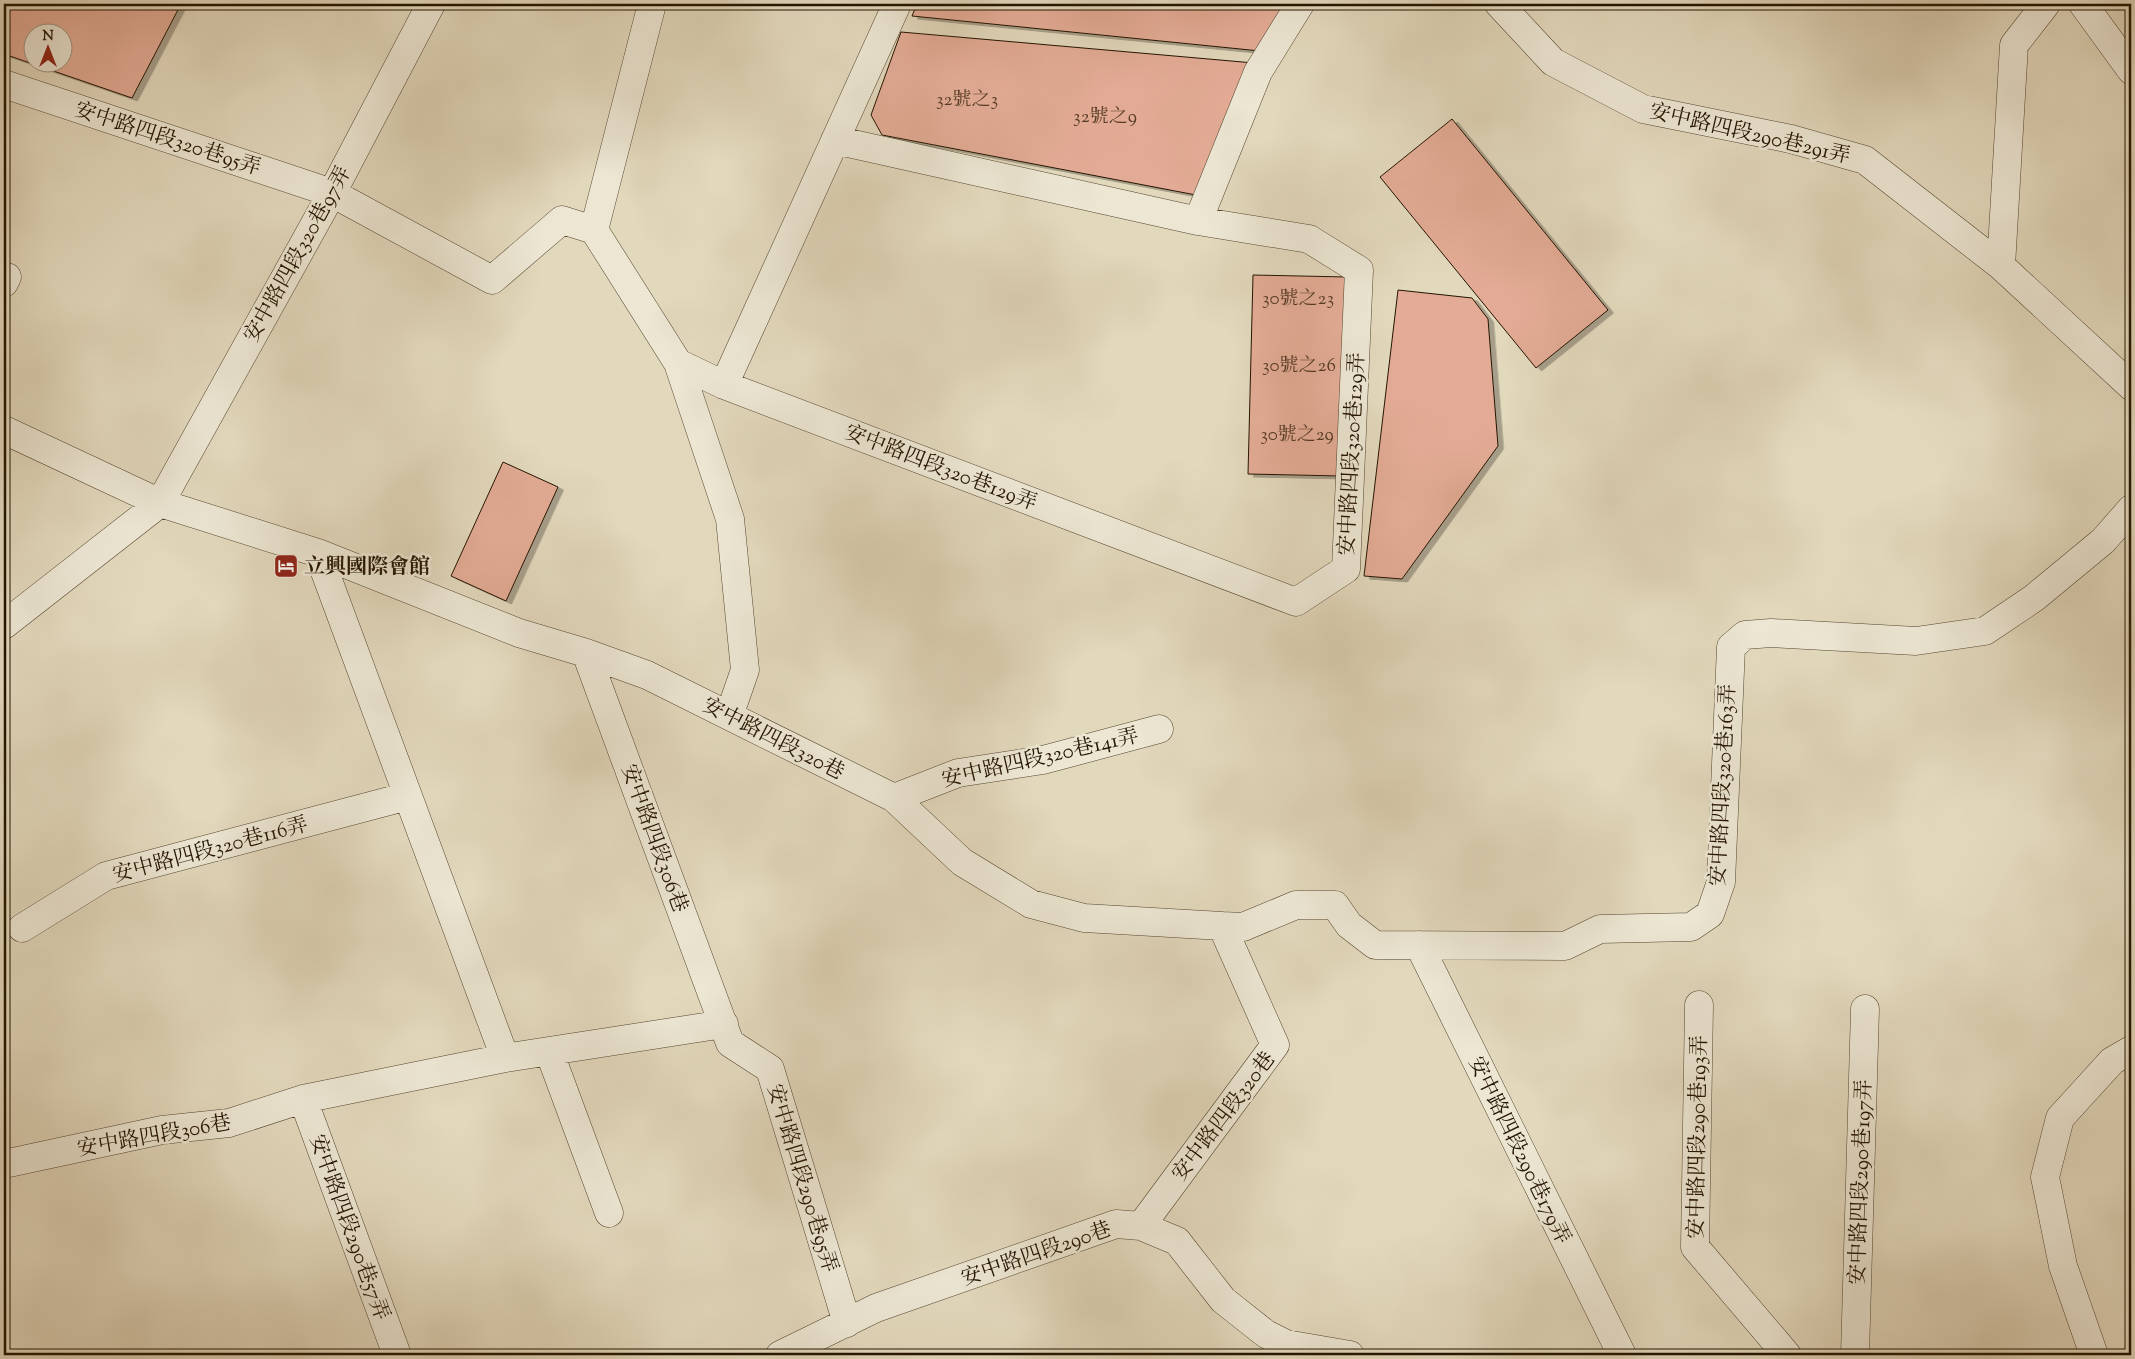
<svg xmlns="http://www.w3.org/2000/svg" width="2135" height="1359" font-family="'Sorts Mill Goudy','Noto Serif TC',serif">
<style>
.building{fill:#e3ab95;stroke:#241400;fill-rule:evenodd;filter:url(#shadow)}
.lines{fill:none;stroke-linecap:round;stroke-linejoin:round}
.minor-casing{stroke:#54452f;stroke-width:29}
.minor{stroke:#ece6d3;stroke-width:28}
.labels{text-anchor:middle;stroke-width:5;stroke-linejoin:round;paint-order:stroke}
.number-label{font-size:19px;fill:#543a25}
.street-label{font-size:21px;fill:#241400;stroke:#ece6d3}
.poi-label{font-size:21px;font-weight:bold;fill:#241400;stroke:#ece6d3;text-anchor:start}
</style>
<defs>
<filter id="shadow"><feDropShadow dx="5.5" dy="3" stdDeviation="0" flood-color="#0004"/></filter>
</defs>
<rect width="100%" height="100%" fill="#e2d8bc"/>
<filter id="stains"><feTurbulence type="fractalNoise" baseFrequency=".004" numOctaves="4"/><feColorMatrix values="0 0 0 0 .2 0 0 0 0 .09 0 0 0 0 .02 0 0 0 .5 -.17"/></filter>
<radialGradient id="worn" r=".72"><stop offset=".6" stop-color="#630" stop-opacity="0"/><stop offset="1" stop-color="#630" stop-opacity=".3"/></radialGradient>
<path class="building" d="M4,4H181L132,98L4,54ZM32,32H62V62H32Z
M917,4H1283L1260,51L912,16Z
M901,32L1254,63L1196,195L882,135L871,115Z
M1452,119L1608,310L1536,368L1380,177Z
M1253,275L1347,277L1341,476L1248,474Z
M1398,290L1472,298L1488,319L1498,446L1402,579L1364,576Z
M503,462L558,487L506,601L451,576Z"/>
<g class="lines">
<defs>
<path id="minor" d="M652,4L594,230L678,363L730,519L745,670L729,716
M1499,4L1553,62L1643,109L1791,139L1865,160L2001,266L2131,386
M2083,4L2131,70
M4,84L332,193L492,280L562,220L594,230
M1198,221L1258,72L1300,4
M2001,266L2014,45L2046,4
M4,283L7,277
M678,363L724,385L1296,602L1346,569L1359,270L1309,239L1198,221L835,140
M724,385L897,4
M4,430L160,503L318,553L519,633L586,653L647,675L894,798L962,862L1031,904L1084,918L1222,926L1275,1045L1141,1226
M318,553L505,1058
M4,625L160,503L332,193L431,4
M586,653L730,1043L770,1069L847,1323
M894,798L958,773L1043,760L1159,729
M1222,926L1243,927L1296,905H1335L1349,925L1375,945L1565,946L1600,929L1691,927L1710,914L1721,882L1731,647L1745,635L1771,633L1916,641L1985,631L2034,598L2103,541L2131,509
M22,928L106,876L408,796
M1419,945L1622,1355
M1699,1005L1695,1247L1787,1355
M549,1051L609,1213
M303,1099L397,1355
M4,1164L162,1130L229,1123L303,1099L505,1058L724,1024
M780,1355L876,1308L1116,1224L1141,1226L1177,1241L1223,1300L1266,1334L1286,1344L1350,1355
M1855,1355L1865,1009
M2094,1355L2063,1266L2045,1177L2060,1118L2112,1061L2131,1050"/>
</defs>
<use href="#minor" class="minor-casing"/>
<use href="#minor" class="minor"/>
</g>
<defs>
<symbol id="hotel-square" viewBox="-11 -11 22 22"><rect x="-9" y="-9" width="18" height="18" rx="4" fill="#8f2418" stroke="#ece6d3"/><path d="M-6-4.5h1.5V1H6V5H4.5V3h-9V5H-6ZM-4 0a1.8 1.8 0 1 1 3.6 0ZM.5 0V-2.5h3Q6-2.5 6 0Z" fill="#fff"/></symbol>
</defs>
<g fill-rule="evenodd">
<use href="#hotel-square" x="272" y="552" width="28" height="28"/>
</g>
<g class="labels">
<g class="number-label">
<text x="967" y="105">32號之3</text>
<text x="1105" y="122">32號之9</text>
<text x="1298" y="304">30號之23</text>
<text x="1299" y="371">30號之26</text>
<text x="1297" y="440">30號之29</text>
</g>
<g class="street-label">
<text transform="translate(1750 133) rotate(13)" y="7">安中路四段290巷291弄</text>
<text transform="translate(168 138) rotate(18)" y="7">安中路四段320巷95弄</text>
<text transform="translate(297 254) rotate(-61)" y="7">安中路四段320巷97弄</text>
<text transform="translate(1351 454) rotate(-87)" y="7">安中路四段320巷129弄</text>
<text transform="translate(941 467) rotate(21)" y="7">安中路四段320巷129弄</text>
<text transform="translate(774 738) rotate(27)" y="7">安中路四段320巷</text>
<text transform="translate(1040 757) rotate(-13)" y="7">安中路四段320巷141弄</text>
<text transform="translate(1722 785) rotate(-87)" y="7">安中路四段320巷163弄</text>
<text transform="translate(655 838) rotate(70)" y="7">安中路四段306巷</text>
<text transform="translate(210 849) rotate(-15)" y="7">安中路四段320巷116弄</text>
<text transform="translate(1223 1116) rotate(-53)" y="7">安中路四段320巷</text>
<text transform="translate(154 1135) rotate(-10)" y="7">安中路四段306巷</text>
<text transform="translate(1697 1137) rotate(-89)" y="7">安中路四段290巷193弄</text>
<text transform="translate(1520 1150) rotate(64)" y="7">安中路四段290巷179弄</text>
<text transform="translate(803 1178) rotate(73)" y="7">安中路四段290巷95弄</text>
<text transform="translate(1860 1182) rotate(-88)" y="7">安中路四段290巷197弄</text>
<text transform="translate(350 1227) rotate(70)" y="7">安中路四段290巷57弄</text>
<text transform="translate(1036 1253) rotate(-19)" y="7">安中路四段290巷</text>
</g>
<g class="poi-label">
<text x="304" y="573">立興國際會館</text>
</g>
</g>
<rect width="2135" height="1359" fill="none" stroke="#e2d8bc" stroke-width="20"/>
<rect x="5" y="5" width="2125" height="1349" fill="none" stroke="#241400" stroke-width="2.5"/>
<rect x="10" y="10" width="2115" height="1339" fill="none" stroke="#241400"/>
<g transform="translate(48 48)"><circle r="24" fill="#ece6d3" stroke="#9c927f"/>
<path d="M0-4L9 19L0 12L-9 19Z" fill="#8f2418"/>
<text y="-8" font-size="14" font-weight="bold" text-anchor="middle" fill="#241400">N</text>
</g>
<rect width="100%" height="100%" filter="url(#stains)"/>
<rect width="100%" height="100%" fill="url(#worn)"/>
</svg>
